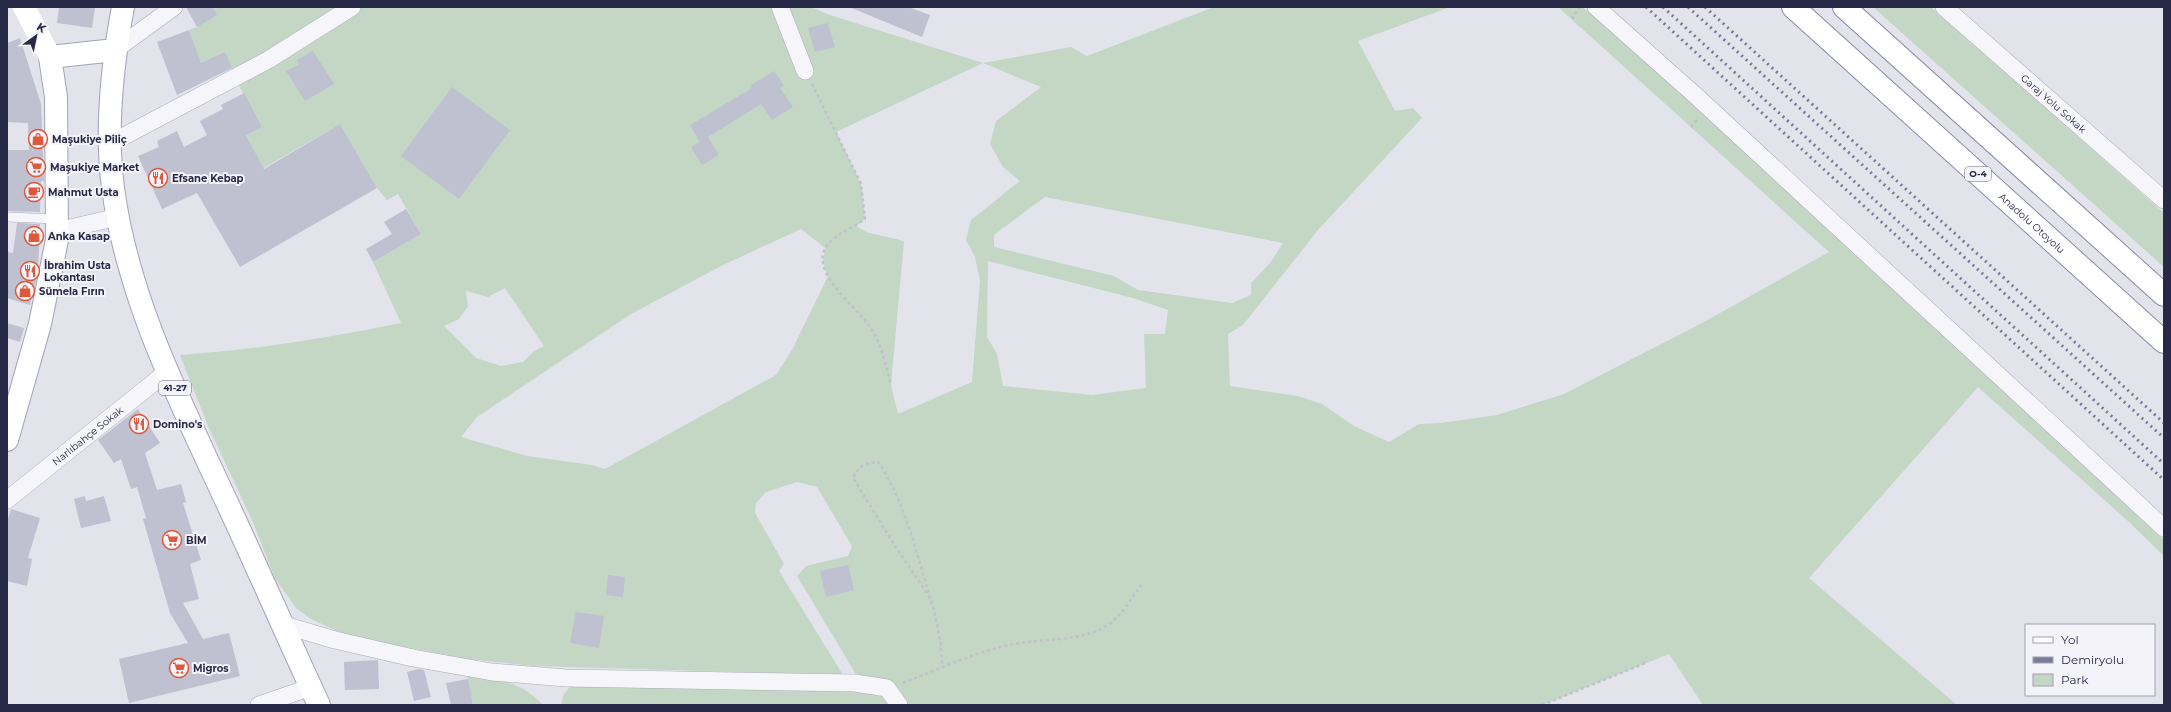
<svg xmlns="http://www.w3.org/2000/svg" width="2171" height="712" font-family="Montserrat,sans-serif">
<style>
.green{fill:#c3d7c4;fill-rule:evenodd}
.building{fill:#bfc0d0}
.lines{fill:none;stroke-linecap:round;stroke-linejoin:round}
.service-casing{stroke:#ababba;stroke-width:10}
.minor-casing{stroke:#ababba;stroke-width:18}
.primary-casing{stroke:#a0a2b9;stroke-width:24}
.motorway-casing{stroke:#888aa5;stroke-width:24}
.path{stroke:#c0c1cb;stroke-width:2.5;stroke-dasharray:3 3;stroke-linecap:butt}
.service{stroke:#f6f6fa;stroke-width:9}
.minor{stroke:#f6f6fa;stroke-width:17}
.secondary{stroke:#fff;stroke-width:22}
.primary{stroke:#fff;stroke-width:22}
.motorway{stroke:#fff;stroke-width:22}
.rail{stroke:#7a7b98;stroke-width:3;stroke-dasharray:2 4;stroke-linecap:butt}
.labels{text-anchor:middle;stroke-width:4;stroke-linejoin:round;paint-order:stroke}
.shield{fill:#f3f3f9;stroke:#65667c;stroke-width:1}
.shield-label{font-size:9px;font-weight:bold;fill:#282947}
.street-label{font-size:10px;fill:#282947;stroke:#f3f3f9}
.poi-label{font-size:10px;font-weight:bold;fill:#282947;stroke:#f3f3f9;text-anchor:start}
</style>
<rect width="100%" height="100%" fill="#e3e3ec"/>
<path class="green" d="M212,7H811L830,15L983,63L1071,47L1087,56L1214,7H1450L1358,41L1395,111L1413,108L1422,118L1318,230L1243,325L1228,334L1230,386L1298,396L1322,404L1354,426L1389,442L1419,424L1441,423L1497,415L1564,394L1702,323L1829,252L1558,7H1582L1636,49L2164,540V556L2129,522L1978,387L1809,578L1957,705H1703L1669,654L1542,705H906L857,676L797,576L806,566L848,556L852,546L817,487L797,482L766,492L756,503L755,513L784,564L779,571L843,675L532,666L469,659L366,640L337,631L311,619L296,608L275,578L252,520L208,426L180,355C254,350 328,338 401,323L373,262L421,234L398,194L387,200L377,188L340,124L203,203L257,156L246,135L261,127L235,78L225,53L201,63L189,30L197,27ZM983,63L1041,87L996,121L990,144L1003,167L1020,181L971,220L966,240L975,257L980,281L972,382L898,414L891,385L904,241L866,232L856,226L865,219L861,184L836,132ZM1045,197L1283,243L1270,263L1251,283V295L1232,303L1138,290L1114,276L994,247V235ZM801,229L825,248L823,262L828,276L792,350L776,375L605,469L592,465L527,456L461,437L477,417L631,314L721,266ZM988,261L1133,298L1168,310L1165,334H1144L1146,388L1092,395L1003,386L997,354L987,337ZM505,288L544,346L534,351L523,362L501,366L476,358L444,326L459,319L468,306L466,291L488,297Z
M1873,7H1931L2164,213V267Z
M467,675C498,680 521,681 543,705H473Z
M571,685L867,690L884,696L890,705H561L563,696Z"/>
<path class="building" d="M59,7H95L92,28L57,23Z
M186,7H212L217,15L197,27Z
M849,7H908L930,15L922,37Z
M828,23L835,47L815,52L808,28Z
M189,30L201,63L225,52L232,68L177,95L157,42Z
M20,38L41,104L44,181H41L40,212L7,211V150H29L28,123L7,122V43Z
M313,51L334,84L305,101L286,71L299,65L297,60Z
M774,71L784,85L780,88L793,107L772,120L761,104L708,137L719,155L702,165L691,147L701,141L700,142L690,125L752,88L751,85Z
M452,87L510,130L459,199L401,156Z
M244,93L262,127L246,135L264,169L340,124L377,188L240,267L197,193L162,209L138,156L159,147L157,141L177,131L184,147L207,135L200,121L223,109L221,105Z
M406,209L421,234L373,262L366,249L392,234L384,222Z
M17,223L40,224L38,272L30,305L7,298V252L13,253Z
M7,323L24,328L20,342L7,338Z
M138,409L160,443L145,453L157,490L181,484L186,502L183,503L201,560L190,564L199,599L183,603L203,639L229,633L240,676L129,703L119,659L188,643L170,613L143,519L146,518L137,487L131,489L121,459L114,463L98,440Z
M85,496L86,501L104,496L111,521L81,528L74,499Z
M11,509L40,518L28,558L32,559L27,586L7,581V522Z
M848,565L854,590L826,597L820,571Z
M608,575L625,577L623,597L606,595Z
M576,612L604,616L599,648L570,643Z
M378,660L379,689L345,690L344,662Z
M418,669L424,670L431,697L414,701L407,672Z
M468,679L473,705H451L446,683Z"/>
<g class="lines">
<defs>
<path id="service" d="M7,217L58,219"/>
<g id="minor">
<path d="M780,7L805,71"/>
<path d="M1596,7L1695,95L2164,528"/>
<path id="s1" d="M1944,7L2164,200"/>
<path d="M115,50L174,7"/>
<path d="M109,144L268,60L352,7"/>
<path d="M57,231L118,217"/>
<path id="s2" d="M7,500L168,371"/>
<path d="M284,625L335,640L413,658L492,672L566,678L855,683L887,688L899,705"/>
<path d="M259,705L311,687"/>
</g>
<path id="primary" d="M123,7C112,66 105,128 113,188C127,295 177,395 222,492C255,562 286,634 319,705
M7,440L40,324L57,240L56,97L50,57L115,50"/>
<g id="motorway">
<path id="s3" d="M1793,7L2164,342"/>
<path d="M1844,7L2164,295"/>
</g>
</defs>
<use href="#service" class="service-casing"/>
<use href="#minor" class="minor-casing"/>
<use href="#primary" class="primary-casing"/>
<use href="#motorway" class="motorway-casing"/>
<path class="path" d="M1572,19L1580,7
M812,84L861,184L865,219C853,228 834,234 826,247C809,274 861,310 872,330C882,346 886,367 891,385
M1691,127L1698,118
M930,598L892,541L853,478C858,467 865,462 878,462C904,499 917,554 930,598C937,619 942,645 942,667
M903,683C939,669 975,652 1013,644C1044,638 1087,643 1113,621C1125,610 1134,595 1143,582
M1542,705L1648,662"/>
<use href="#service" class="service"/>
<use href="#minor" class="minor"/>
<path class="secondary" d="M24,7L50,57"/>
<use href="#primary" class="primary"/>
<use href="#motorway" class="motorway"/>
<path class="rail" d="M1646,7L2164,480
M1663,7L2164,464
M1688,7L2164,438
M1705,7L2164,423"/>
</g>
<defs>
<symbol id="shop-ring" viewBox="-11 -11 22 22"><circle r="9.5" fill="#f3f3f9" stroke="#dd593b" stroke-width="1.5"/><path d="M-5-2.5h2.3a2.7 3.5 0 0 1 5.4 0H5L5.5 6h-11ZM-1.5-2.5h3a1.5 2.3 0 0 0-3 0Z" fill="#dd593b"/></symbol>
<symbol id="supermarket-ring" viewBox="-11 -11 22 22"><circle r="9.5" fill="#f3f3f9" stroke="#dd593b" stroke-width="1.5"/><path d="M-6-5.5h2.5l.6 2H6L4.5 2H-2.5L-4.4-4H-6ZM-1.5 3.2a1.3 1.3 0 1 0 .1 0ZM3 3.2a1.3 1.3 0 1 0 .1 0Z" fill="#dd593b"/></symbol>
<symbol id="restaurant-ring" viewBox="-11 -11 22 22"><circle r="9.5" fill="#f3f3f9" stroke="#dd593b" stroke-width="1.5"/><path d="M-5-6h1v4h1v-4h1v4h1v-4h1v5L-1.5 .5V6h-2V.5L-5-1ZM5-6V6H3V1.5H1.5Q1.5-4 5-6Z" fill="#dd593b"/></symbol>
<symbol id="cafe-ring" viewBox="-11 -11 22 22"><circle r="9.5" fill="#f3f3f9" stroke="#dd593b" stroke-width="1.5"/><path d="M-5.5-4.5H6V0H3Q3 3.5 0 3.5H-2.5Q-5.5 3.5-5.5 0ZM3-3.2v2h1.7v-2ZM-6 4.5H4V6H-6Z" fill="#dd593b"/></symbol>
</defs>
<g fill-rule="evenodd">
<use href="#shop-ring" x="27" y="128" width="22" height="22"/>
<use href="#supermarket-ring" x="25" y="156" width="22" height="22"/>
<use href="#restaurant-ring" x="147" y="167" width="22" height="22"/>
<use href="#cafe-ring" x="23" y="181" width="22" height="22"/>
<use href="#shop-ring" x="23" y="225" width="22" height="22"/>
<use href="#restaurant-ring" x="19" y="260" width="22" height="22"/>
<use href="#shop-ring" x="14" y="280" width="22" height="22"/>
<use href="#restaurant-ring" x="128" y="413" width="22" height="22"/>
<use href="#supermarket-ring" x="161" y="529" width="22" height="22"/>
<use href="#supermarket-ring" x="168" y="657" width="22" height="22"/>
</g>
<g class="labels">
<g class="shield">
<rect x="1965" y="167" width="26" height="14" rx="3"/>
<rect x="159" y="381" width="32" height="14" rx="3"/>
</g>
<g class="shield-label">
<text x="1978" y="177">O-4</text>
<text x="175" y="391">41-27</text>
</g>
<g class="street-label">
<text dy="4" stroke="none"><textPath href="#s1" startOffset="146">Garaj Yolu Sokak</textPath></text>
<text dy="4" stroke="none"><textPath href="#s3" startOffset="322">Anadolu Otoyolu</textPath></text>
<text dy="4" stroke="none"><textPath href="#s2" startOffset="103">Narlıbahçe Sokak</textPath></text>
</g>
<g class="poi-label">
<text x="52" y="143">Maşukiye Piliç</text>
<text x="50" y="171">Maşukiye Market</text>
<text x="172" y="182">Efsane Kebap</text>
<text x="48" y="196">Mahmut Usta</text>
<text x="48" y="240">Anka Kasap</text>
<text x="44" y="269">İbrahim Usta<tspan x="44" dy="12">Lokantası</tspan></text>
<text x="39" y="295">Sümela Fırın</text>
<text x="153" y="428">Domino's</text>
<text x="186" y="544">BİM</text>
<text x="193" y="672">Migros</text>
</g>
</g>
<rect width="2171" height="712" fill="none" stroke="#282947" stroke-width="16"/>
<rect x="2025" y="624" width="130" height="72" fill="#f3f3f9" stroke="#a2a2b2"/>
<rect x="2033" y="637" width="20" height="6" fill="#ffffff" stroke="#a2a2b2"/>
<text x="2061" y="644" font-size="12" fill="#282947">Yol</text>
<rect x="2033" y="657" width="20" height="6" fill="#7a7b98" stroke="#a2a2b2"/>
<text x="2061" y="664" font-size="12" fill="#282947">Demiryolu</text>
<rect x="2033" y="674" width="20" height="12" fill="#c3d7c4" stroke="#a2a2b2"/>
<text x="2061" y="684" font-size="12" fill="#282947">Park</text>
<g transform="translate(36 36) rotate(33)" stroke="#f3f3f9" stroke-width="3" paint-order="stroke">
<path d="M0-3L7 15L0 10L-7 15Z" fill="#282947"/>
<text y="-6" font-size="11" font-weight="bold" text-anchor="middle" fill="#282947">K</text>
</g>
</svg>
